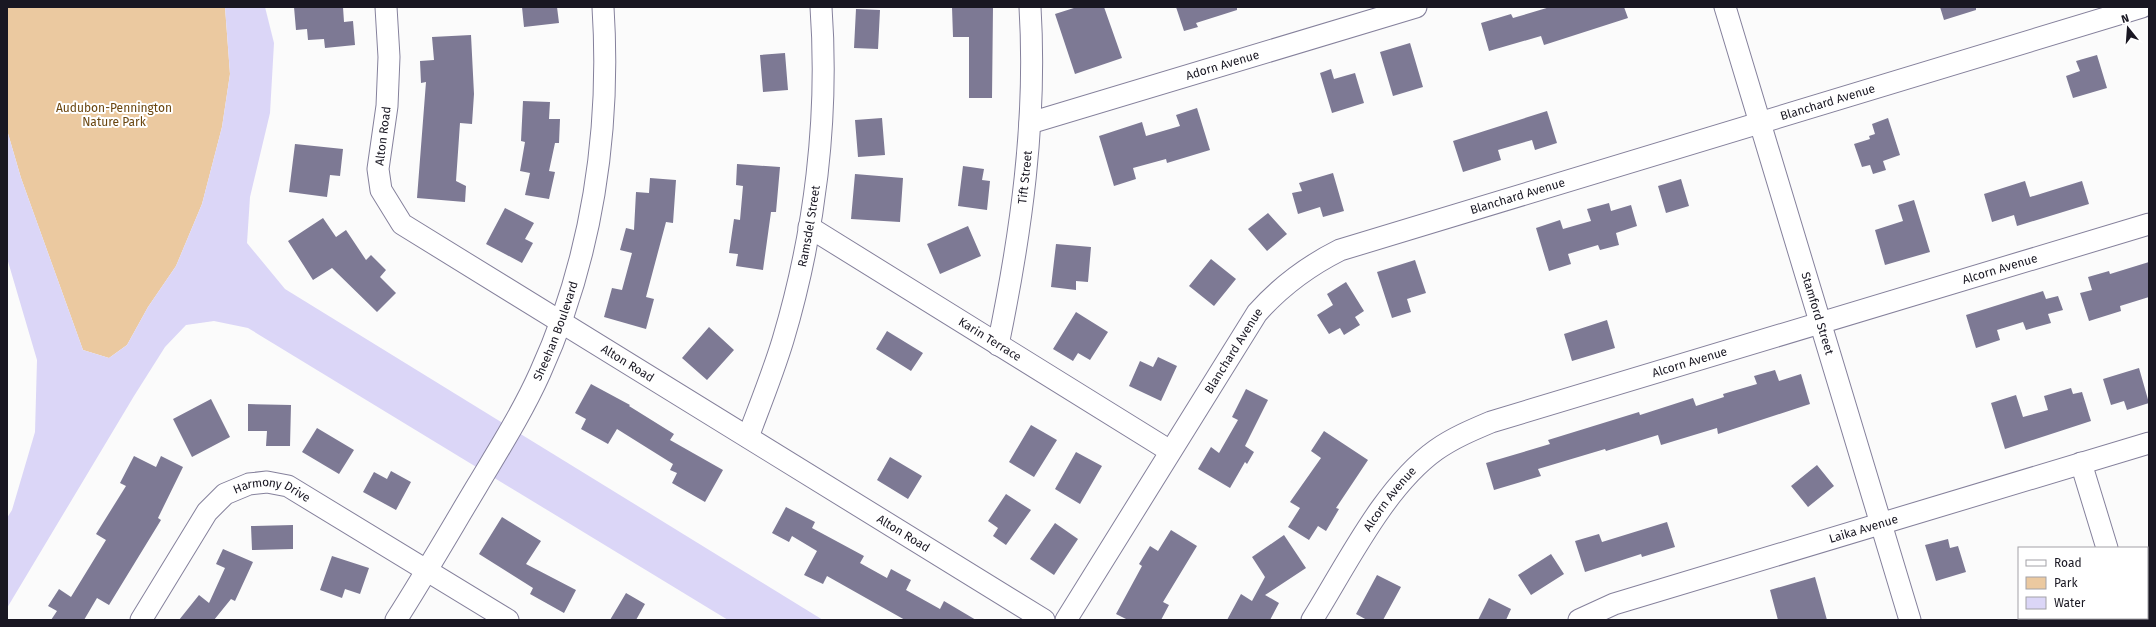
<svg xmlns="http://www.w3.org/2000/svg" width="2156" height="627" font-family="'Fira Sans',sans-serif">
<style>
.green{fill:#ebc9a0}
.water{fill:#dbd6f7}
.building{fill:#7d7994}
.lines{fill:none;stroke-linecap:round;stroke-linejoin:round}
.minor-casing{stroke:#85819c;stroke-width:23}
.minor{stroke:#fff;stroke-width:21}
.labels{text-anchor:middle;stroke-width:4;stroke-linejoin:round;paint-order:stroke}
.street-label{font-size:12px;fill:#191722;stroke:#fff}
.park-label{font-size:12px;fill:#6a450e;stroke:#fff}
</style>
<rect width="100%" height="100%" fill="#fbfbfb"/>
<path class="green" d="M7,7H225L230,74L222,127L202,204L176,266L148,307L127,345L109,358L83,350L21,178L7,130Z"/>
<path class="water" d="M225,7H265L274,43L270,113L250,197L247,243L285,289L823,620H728L248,328L214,321L186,325L165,347L134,396L7,608V518L12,510L35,432L37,360L7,258V130L21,178L83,350L109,358L127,345L148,307L176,266L202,204L222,127L230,74Z"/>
<path class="building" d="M294,7H343L344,22L353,21L355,45L325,48L324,39L308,40L307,29L296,30Z
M522,7H557L559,23L524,27Z
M952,7H993L992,98H969V37H953Z
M1077,7H1104L1122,58L1075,74L1055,14Z
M1176,7H1237V10L1196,23L1198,27L1184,31Z
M1550,7H1624L1628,18L1544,45L1541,36L1489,51L1481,23L1511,14L1513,18Z
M1940,7H1976V10L1944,20Z
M856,9L880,10L878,49L854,48Z
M471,35L474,94L472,124L460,123L456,181L466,186L465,202L417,198L426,82L421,83L420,61L434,60L432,37Z
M1410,43L1423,87L1393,96L1380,52Z
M785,53L788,90L763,92L760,55Z
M2097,55L2107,88L2073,98L2066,76L2080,71L2076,61Z
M1331,69L1334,79L1355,73L1364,103L1332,113L1320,73Z
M523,101L550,102L549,119H560L559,143H555L549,171L555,172L549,199L525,195L530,173L520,171L525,142L521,141Z
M1197,108L1210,150L1167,163L1166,159L1133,168L1136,179L1114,186L1099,136L1142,122L1146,136L1180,126L1176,115Z
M1547,111L1557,143L1535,150L1532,140L1498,150L1501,160L1463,172L1453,141Z
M882,118L885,155L858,157L855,120Z
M1888,118L1900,155L1883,161L1886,170L1873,174L1870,165L1862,167L1854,144L1870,139L1869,136L1875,134L1872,124Z
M295,144L343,149L340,176L330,175L327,197L289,192Z
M737,164L780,167L776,212H771L763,270L736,266L738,254L729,253L734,219L740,220L743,186L736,185Z
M963,166L984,169L982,180L990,181L987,210L958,206Z
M1333,173L1344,211L1323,217L1320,207L1298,214L1292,193L1302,191L1299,183Z
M855,174L903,178L900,222L851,219Z
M650,178L676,180L673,223L666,222L646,297L654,299L646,329L604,317L612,288L622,290L632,253L620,250L626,228L634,230L636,192L649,193Z
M1681,179L1689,206L1666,213L1658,186Z
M2025,181L2030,197L2082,181L2089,204L2017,226L2014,215L1992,222L1984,194Z
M1914,200L1930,252L1885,265L1875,230L1903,221L1898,205Z
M1609,203L1611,211L1631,205L1637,226L1616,233L1619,245L1600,250L1598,245L1568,254L1571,264L1549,271L1536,228L1560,220L1563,229L1591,221L1587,209Z
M505,208L534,223L525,239L533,243L522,263L486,244Z
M1268,213L1287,234L1267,251L1248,229Z
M323,218L336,237L346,230L366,260L371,255L386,270L380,277L396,293L377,312L332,268L313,280L288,241Z
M968,226L981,256L940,274L927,244Z
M1056,244L1091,247L1088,282L1076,281V290L1051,287Z
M1211,259L1236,279L1214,306L1189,286Z
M1415,260L1426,293L1407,299L1411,312L1392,318L1377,272Z
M2149,262V297L2120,306L2121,311L2089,321L2080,293L2092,290L2088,277L2109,271L2110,274Z
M1346,282L1364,311L1355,317L1360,325L1344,335L1340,328L1329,334L1317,315L1333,305L1327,294Z
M2043,291L2046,299L2058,296L2063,310L2048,314L2051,323L2026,330L2023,322L1997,330L2000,340L1976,348L1966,315Z
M1076,312L1108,332L1090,360L1078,353L1073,361L1053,349Z
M1607,320L1615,348L1572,361L1564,334Z
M709,327L734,350L707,380L682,358Z
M887,331L923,353L911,371L876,349Z
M1158,357L1177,366L1161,401L1129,386L1140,361L1153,367Z
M2139,368L2149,403L2127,410L2124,401L2111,405L2103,379Z
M1775,370L1779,381L1801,374L1810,404L1718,434L1717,428L1661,445L1658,435L1606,451L1605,449L1538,469L1541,476L1494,490L1486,463L1550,444L1548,440L1639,412L1640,415L1693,398L1696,406L1724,397L1723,394L1757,384L1754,376Z
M591,384L630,405L629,406L674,434L670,440L723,470L705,502L672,483L677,473L670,470L673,464L617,429L608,444L581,429L586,419L575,413Z
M2071,388L2073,394L2082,392L2091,421L2005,449L1991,403L2016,395L2023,417L2048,410L2044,396Z
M1246,389L1268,400L1245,446L1254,452L1247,464L1245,462L1230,488L1198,469L1211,447L1219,453L1238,420L1232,417Z
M211,399L230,437L192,457L173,419Z
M248,404L291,405L290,446H266L267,431H248Z
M1031,425L1057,440L1034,477L1009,462Z
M317,428L354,450L339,474L302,452Z
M1324,431L1368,460L1336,508L1339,509L1326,531L1318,526L1309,540L1288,527L1300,508L1290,502L1321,458L1311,451Z
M1076,452L1102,466L1080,504L1055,489Z
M134,456L156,467L161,456L183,467L158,518L161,520L109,605L97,598L84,620H51L57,611L48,606L59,589L71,597L106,540L96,534L126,486L120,483Z
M890,457L922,476L908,499L877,480Z
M1817,465L1834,486L1808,507L1791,486Z
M391,471L411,482L396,510L363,492L374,472L387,479Z
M1006,494L1031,510L1006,545L993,536L998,528L988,521Z
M786,507L815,522L812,528L864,556L860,563L887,578L891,569L911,580L906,590L940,609L944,601L976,620H905L827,576L823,584L804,575L817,551L792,536L789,542L772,533Z
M502,517L541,541L526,564L576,590L564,613L530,594L533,588L479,554Z
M1667,522L1675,547L1642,557L1641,554L1585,572L1575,541L1599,534L1602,542Z
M1055,523L1078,539L1054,575L1030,559Z
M293,525V549L252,550L251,526Z
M1171,530L1197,546L1163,602L1169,605L1161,620H1128L1116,614L1142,566L1139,564L1150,546L1158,551Z
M1284,535L1306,568L1265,595L1279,603L1270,620H1227L1241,594L1252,601L1265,577L1252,557Z
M1948,539L1950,548L1958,546L1966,572L1936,581L1925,545Z
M223,549L253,562L235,601L231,599L214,620H179L199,595L209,603L225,568L216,564Z
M1551,554L1564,574L1531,595L1518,575Z
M332,556L369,568L360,594L345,589L342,598L320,590Z
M1377,575L1401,587L1383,620H1367L1356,614Z
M1815,577L1827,620H1778L1770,590Z
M626,593L645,604L636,620H610Z
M1489,598L1511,609L1506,620H1478Z"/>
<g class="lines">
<defs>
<g id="minor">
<path id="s1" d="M386,7L389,57L387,106L378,169L381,190L402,224L1044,620"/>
<path id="s2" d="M1725,7L1910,620"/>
<path id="s3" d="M1030,123L1416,7"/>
<path id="s4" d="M809,227L1170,451"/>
<path id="s5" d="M998,345C1021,234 1037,121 1030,7"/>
<path id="s6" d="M748,437C760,405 773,373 783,340C815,233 829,118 821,7"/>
<path d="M2081,463L2107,548"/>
<path d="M2128,618L2129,620"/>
<path id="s7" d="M141,620L207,512L225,494L249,484L267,482L288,486L508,620"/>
<path id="s8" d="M396,620C424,576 450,531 477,486C499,449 522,413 540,373C592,259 611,131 603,7"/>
<path id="s9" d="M1066,620L1257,313C1281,286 1308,266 1340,250L2142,7"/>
<path id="s10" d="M1312,620C1346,566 1384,487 1436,450C1453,438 1472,430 1491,422L2149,224"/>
<path id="s11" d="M1579,620L1614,604L2149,443"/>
</g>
</defs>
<use href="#minor" class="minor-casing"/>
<use href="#minor" class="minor"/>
</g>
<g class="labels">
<g class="street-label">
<text dy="4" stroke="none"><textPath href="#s3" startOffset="201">Adorn Avenue</textPath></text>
<text dy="4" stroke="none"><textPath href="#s9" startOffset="976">Blanchard Avenue</textPath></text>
<text transform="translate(383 136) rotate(-83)" y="4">Alton Road</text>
<text dy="4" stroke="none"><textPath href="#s5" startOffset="170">Tift Street</textPath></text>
<text dy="4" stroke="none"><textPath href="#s9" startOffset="652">Blanchard Avenue</textPath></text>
<text dy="4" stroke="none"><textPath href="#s6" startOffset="220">Ramsdel Street</textPath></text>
<text dy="4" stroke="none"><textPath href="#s10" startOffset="805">Alcorn Avenue</textPath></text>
<text dy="4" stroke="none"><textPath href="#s2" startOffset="320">Stamford Street</textPath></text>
<text dy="4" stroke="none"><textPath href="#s8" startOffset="331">Sheehan Boulevard</textPath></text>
<text dy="4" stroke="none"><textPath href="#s4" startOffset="213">Karin Terrace</textPath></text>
<text dy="4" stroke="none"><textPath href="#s9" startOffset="317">Blanchard Avenue</textPath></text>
<text dy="4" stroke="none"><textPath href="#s10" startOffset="481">Alcorn Avenue</textPath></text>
<text dy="4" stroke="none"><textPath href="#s1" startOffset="489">Alton Road</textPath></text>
<text dy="4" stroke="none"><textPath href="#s7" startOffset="202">Harmony Drive</textPath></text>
<text dy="4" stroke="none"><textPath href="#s10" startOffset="144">Alcorn Avenue</textPath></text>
<text dy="4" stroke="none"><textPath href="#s11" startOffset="299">Laika Avenue</textPath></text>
<text dy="4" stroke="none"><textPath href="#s1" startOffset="813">Alton Road</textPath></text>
</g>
<g class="park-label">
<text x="114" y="112">Audubon-Pennington<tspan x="114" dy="14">Nature Park</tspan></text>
</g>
</g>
<rect width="2156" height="627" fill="none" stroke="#191722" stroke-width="16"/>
<rect x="2018" y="547" width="130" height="72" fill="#ffffff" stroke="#a3a2a7"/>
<rect x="2026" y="560" width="20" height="6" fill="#ffffff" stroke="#a3a2a7"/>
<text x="2054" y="567" font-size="12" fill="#191722">Road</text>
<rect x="2026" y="577" width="20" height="12" fill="#ebc9a0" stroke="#a3a2a7"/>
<text x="2054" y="587" font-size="12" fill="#191722">Park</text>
<rect x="2026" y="597" width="20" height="12" fill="#dbd6f7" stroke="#a3a2a7"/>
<text x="2054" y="607" font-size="12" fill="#191722">Water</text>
<g transform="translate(2128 28) rotate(343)" stroke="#ffffff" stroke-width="3" paint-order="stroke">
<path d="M0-3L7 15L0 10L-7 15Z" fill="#191722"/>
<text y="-6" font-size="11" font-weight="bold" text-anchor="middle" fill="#191722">N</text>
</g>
</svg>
